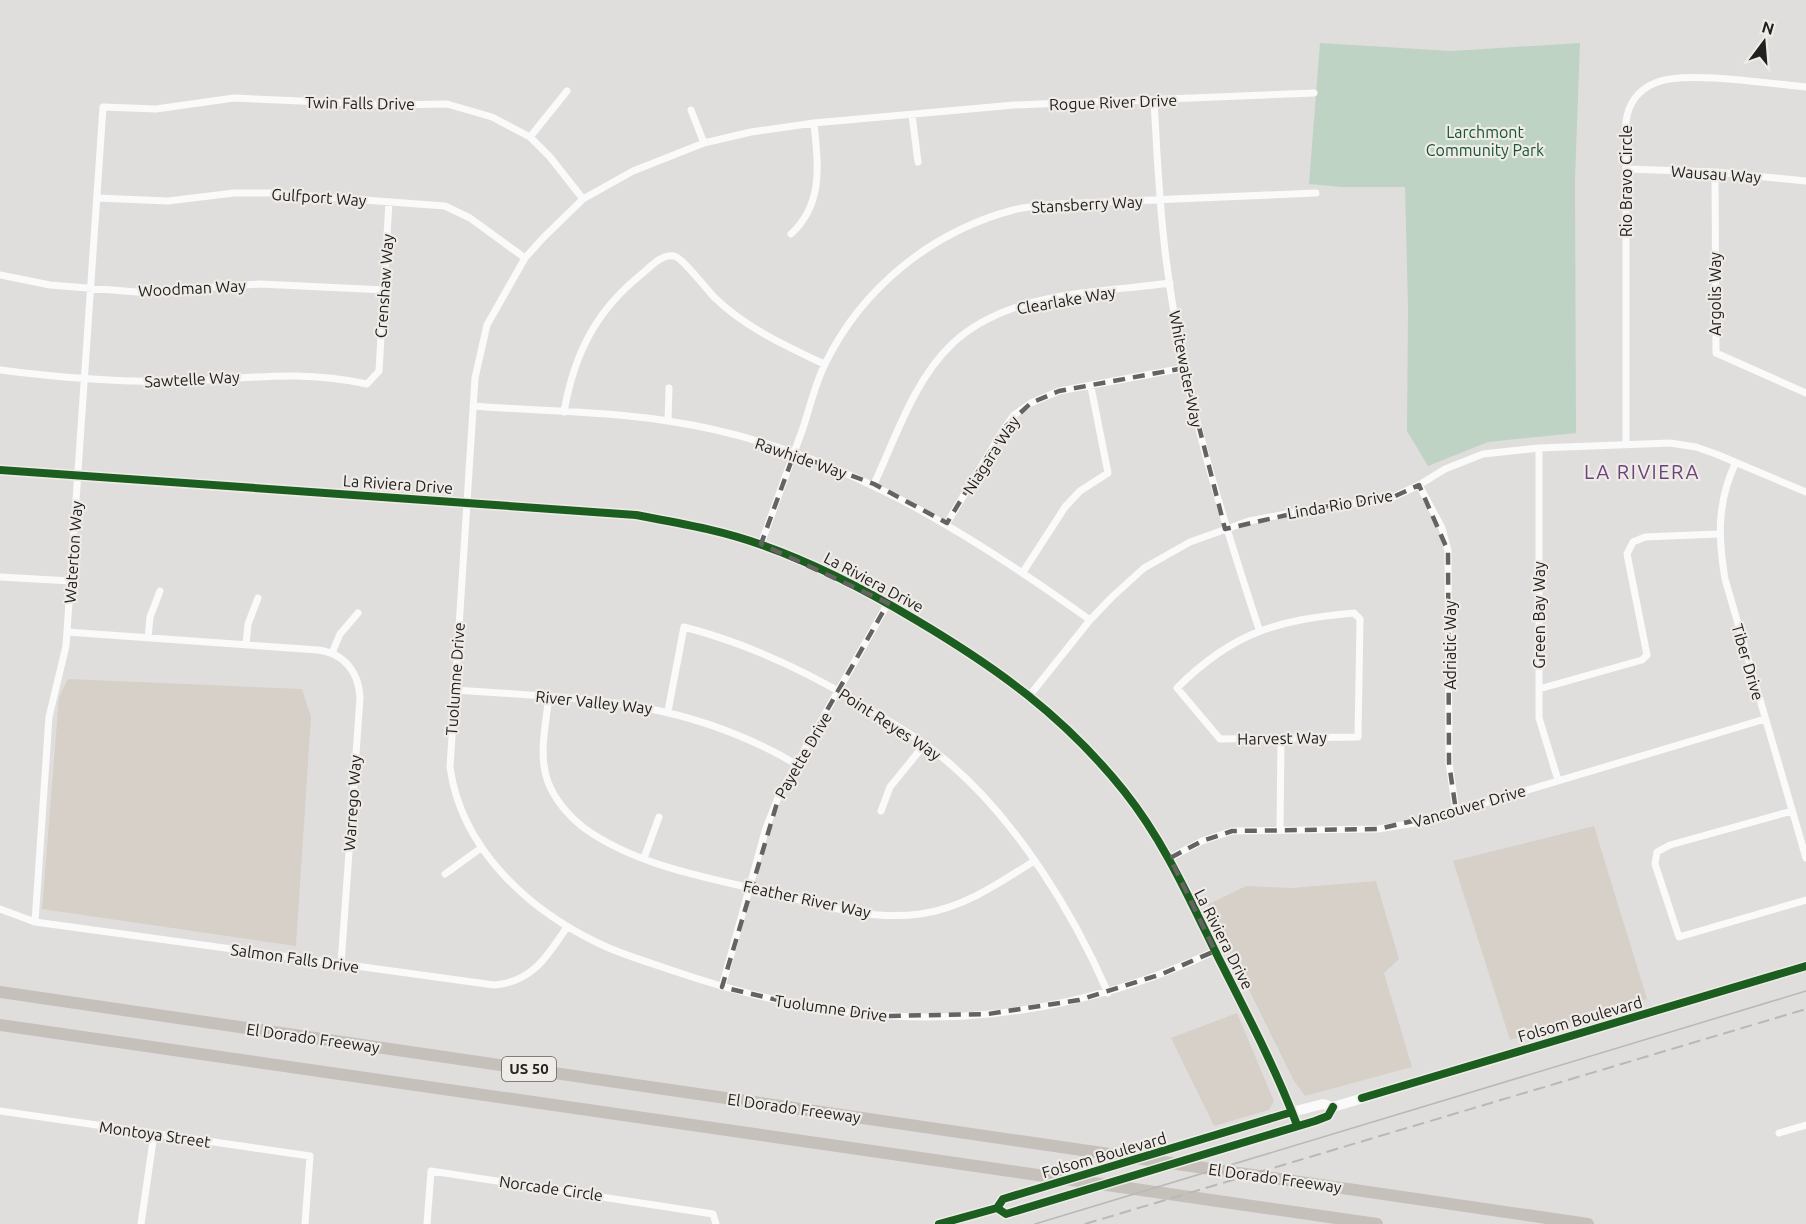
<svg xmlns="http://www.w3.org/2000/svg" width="1806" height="1224" font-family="Ubuntu,sans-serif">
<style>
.built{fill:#d6d0c9}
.green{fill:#bed3c4}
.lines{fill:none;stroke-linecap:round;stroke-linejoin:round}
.street{stroke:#fafafa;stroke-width:7}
.secondary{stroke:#fafafa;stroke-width:10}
.highway{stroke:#c5c0b9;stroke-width:12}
.tram{stroke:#b8b8b7;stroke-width:1.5}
.rail{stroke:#b8b8b7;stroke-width:2;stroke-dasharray:12 6;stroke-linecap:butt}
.cycleway-casing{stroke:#efebe7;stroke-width:11}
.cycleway{stroke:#1b5e20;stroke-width:8}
.marked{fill:none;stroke:#656362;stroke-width:4.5;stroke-dasharray:12 8;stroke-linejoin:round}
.labels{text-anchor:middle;stroke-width:4.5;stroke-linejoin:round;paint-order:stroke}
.shield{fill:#efebe7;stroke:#605e5c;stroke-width:1.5}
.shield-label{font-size:15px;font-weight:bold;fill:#232120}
.street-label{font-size:16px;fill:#232120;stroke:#efebe7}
.park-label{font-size:16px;fill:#145434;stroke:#efebe7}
.quarter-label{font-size:20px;letter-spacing:1.5px;fill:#6c447d;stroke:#efebe7}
</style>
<rect width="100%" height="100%" fill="#e0dedc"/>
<path class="built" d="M68,679L302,689L311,717L296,946L42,909L59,697Z
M1594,826L1647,999L1510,1040L1453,861Z
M1376,881L1399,959L1384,973L1412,1067L1305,1096L1294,1081L1207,905L1246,886L1291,888Z
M1237,1013L1274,1101L1269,1110L1214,1126L1171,1038Z"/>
<path class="green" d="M1320,43L1451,51L1580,43L1575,180L1576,433L1488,442L1428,466L1407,431L1408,307L1405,187H1342L1309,184Z"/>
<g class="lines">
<path class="street" d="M1154,101C1157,151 1159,201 1165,250C1180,381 1218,505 1259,629
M691,110L704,143
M912,115L918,162
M530,137L567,91
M1626,169L1715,172L1806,181
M1715,172L1716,353L1806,393
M97,198L168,201L234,193H270L445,206L470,218L525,258
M791,234C824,203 818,165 814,123
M0,275L50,285L137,292L260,284L385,290
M0,370C62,378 126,383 188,381C253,378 302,370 367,384L379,371L389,202
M473,406C537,411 604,411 668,421C829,445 961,527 1090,620
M564,412C574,354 596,310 643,273C651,266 662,254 674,256C682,257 707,290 715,298C746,328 786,346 824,364
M668,421L669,388
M1626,444V122C1628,104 1638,90 1655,83C1684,70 1772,84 1806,87
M1539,448V718L1558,780
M1735,464C1717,503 1718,538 1725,579L1806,858
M874,484C896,437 914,380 952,344C1008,291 1098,293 1170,283
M1419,485L1442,528L1448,551L1449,763L1456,811
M947,523L1005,427L1014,415L1031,403L1059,391L1184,368
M761,544C775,506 789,467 803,428C810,407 815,384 825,364C862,288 931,232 1013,210C1028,206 1043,206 1058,204L1316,193
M1023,572L1065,507L1080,491L1108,473L1091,387
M0,577L71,581
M1354,613L1360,619L1358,737L1220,739L1177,688C1233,632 1277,620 1354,613Z
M67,632L318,650C344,653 359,672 360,698L341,964
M148,638L150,617L160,591
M246,645L248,624L258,598
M332,653L340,634L358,613
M1539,689L1642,660L1647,655L1627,554L1633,542L1645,537L1718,534
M454,690C581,699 681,697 794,763
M1030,695L1090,620L1112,597L1144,568L1190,542L1249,521L1322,507L1389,499L1419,485L1445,469L1483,454L1539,448L1670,443L1696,447L1716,454L1806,492
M549,696C546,723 538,756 548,782C555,800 569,816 584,828C637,866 706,877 768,892C817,904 868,921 920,914C963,908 998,884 1034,861
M668,711L684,627C746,643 800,668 854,700C887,720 920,738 949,763C1016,820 1073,912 1108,993
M881,811L890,787L925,744
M1792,811L1670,845L1657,852L1655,864L1679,937L1806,900
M1280,829L1281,739
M644,858L659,817
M1170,858L1202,841L1232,831L1378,829L1421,822L1765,719
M445,874L481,848
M0,909L35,922L494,985C533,982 547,956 567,927
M35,922L49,717L66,646L103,107L156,109L234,98L393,105L447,104L492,117L530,137L550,157L583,199
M1215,951C1143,985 1069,1006 990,1014C882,1025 776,1006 674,971C649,962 622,955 598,943C527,909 461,848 450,767L475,378L487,325L525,258L543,238L583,199L633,171L704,143L751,132L814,123L1014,105L1314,93
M722,987L766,828L780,793L888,603
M0,1111L310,1156L305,1224
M1779,1133L1806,1125
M141,1224L154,1134
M427,1224L431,1171L713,1214L716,1224"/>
<path class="secondary" d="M0,470L636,515C678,523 721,530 762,545C816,564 866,590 916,620C997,668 1064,716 1124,791C1164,841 1190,900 1218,957C1246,1012 1275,1067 1297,1125
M997,1208L1006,1214L1315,1121L1328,1116L1333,1107
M939,1224L997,1208L1003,1199L1292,1112L1323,1104L1333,1107L1806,966"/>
<path class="highway" d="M0,992L1588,1224
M0,1025L1377,1224"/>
<path class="tram" d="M1035,1224L1806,991"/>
<path class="rail" d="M1085,1224L1806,1009"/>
<defs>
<path id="cycleway" d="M0,470L636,515C678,523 721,530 762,545C816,564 866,590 916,620C997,668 1064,716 1124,791C1164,841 1190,900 1218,957C1246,1012 1275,1067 1297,1125
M1362,1098L1806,966
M997,1208L1006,1214L1315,1121L1328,1116L1333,1107
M939,1224L997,1208L1003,1199L1292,1112"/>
</defs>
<use href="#cycleway" class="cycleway-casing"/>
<use href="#cycleway" class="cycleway"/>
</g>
<path class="marked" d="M1184,368L1225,529L1322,507L1389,499L1419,485L1448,551L1449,763L1456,811L1378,829L1232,831L1202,841L1170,858L1215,951L1162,974L1079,1000L988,1014L890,1016L816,1009L722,987L780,793L888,603L761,544L794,454L874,484L947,523L1005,427L1031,403L1059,391Z"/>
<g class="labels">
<rect class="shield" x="502" y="1057" width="54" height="24" rx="4.5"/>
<g class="shield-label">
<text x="529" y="1074">US 50</text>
</g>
<g class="street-label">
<text transform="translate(1113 102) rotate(-2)" y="6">Rogue River Drive</text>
<text transform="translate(360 103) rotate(1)" y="6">Twin Falls Drive</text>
<text transform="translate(1716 174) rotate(4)" y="6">Wausau Way</text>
<text transform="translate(1626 181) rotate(-90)" y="6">Rio Bravo Circle</text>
<text transform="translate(319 197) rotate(4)" y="6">Gulfport Way</text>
<text transform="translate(1087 204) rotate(-3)" y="6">Stansberry Way</text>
<text transform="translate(384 286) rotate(-86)" y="6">Crenshaw Way</text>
<text transform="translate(192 288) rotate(-3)" y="6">Woodman Way</text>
<text transform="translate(1715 294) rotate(-90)" y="6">Argolis Way</text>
<text transform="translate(1066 300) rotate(-10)" y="6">Clearlake Way</text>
<text transform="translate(1186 369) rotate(79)" y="6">Whitewater Way</text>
<text transform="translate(192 379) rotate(-3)" y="6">Sawtelle Way</text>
<text transform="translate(991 455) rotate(-57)" y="6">Niagara Way</text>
<text transform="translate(801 458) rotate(19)" y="6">Rawhide Way</text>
<text transform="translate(398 484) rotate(4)" y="6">La Riviera Drive</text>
<text transform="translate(1340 504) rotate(-10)" y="6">Linda Rio Drive</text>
<text transform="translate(73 552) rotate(-86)" y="6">Waterton Way</text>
<text transform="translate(874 582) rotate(28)" y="6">La Riviera Drive</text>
<text transform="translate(1539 615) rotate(-90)" y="6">Green Bay Way</text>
<text transform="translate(1450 645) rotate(-90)" y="6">Adriatic Way</text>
<text transform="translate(1748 662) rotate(74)" y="6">Tiber Drive</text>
<text transform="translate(455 679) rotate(-86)" y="6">Tuolumne Drive</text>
<text transform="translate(594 702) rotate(6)" y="6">River Valley Way</text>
<text transform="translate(890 724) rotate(33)" y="6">Point Reyes Way</text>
<text transform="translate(1282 738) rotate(-1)" y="6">Harvest Way</text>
<text transform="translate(803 755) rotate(-60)" y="6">Payette Drive</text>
<text transform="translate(352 803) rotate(-86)" y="6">Warrego Way</text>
<text transform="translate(1469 806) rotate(-16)" y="6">Vancouver Drive</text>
<text transform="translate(807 899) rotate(12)" y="6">Feather River Way</text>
<text transform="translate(1224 939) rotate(63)" y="6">La Riviera Drive</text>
<text transform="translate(295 958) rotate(8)" y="6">Salmon Falls Drive</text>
<text transform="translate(831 1008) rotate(8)" y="6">Tuolumne Drive</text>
<text transform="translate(1580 1019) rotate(-16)" y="6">Folsom Boulevard</text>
<text transform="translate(313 1038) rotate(8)" y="6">El Dorado Freeway</text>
<text transform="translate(794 1108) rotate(8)" y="6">El Dorado Freeway</text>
<text transform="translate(155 1134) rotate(8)" y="6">Montoya Street</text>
<text transform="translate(1104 1155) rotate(-16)" y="6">Folsom Boulevard</text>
<text transform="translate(1275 1178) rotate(8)" y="6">El Dorado Freeway</text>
<text transform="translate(551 1188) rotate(8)" y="6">Norcade Circle</text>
</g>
<g class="park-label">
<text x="1485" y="138">Larchmont<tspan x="1485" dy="18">Community Park</tspan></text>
</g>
<g class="quarter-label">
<text x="1642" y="479">LA RIVIERA</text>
</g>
</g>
<g transform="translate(1764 42) rotate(16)" stroke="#efebe7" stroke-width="4.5" paint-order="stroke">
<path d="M0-4.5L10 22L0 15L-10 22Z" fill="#232120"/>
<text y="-9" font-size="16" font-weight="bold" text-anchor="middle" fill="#232120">N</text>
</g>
</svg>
